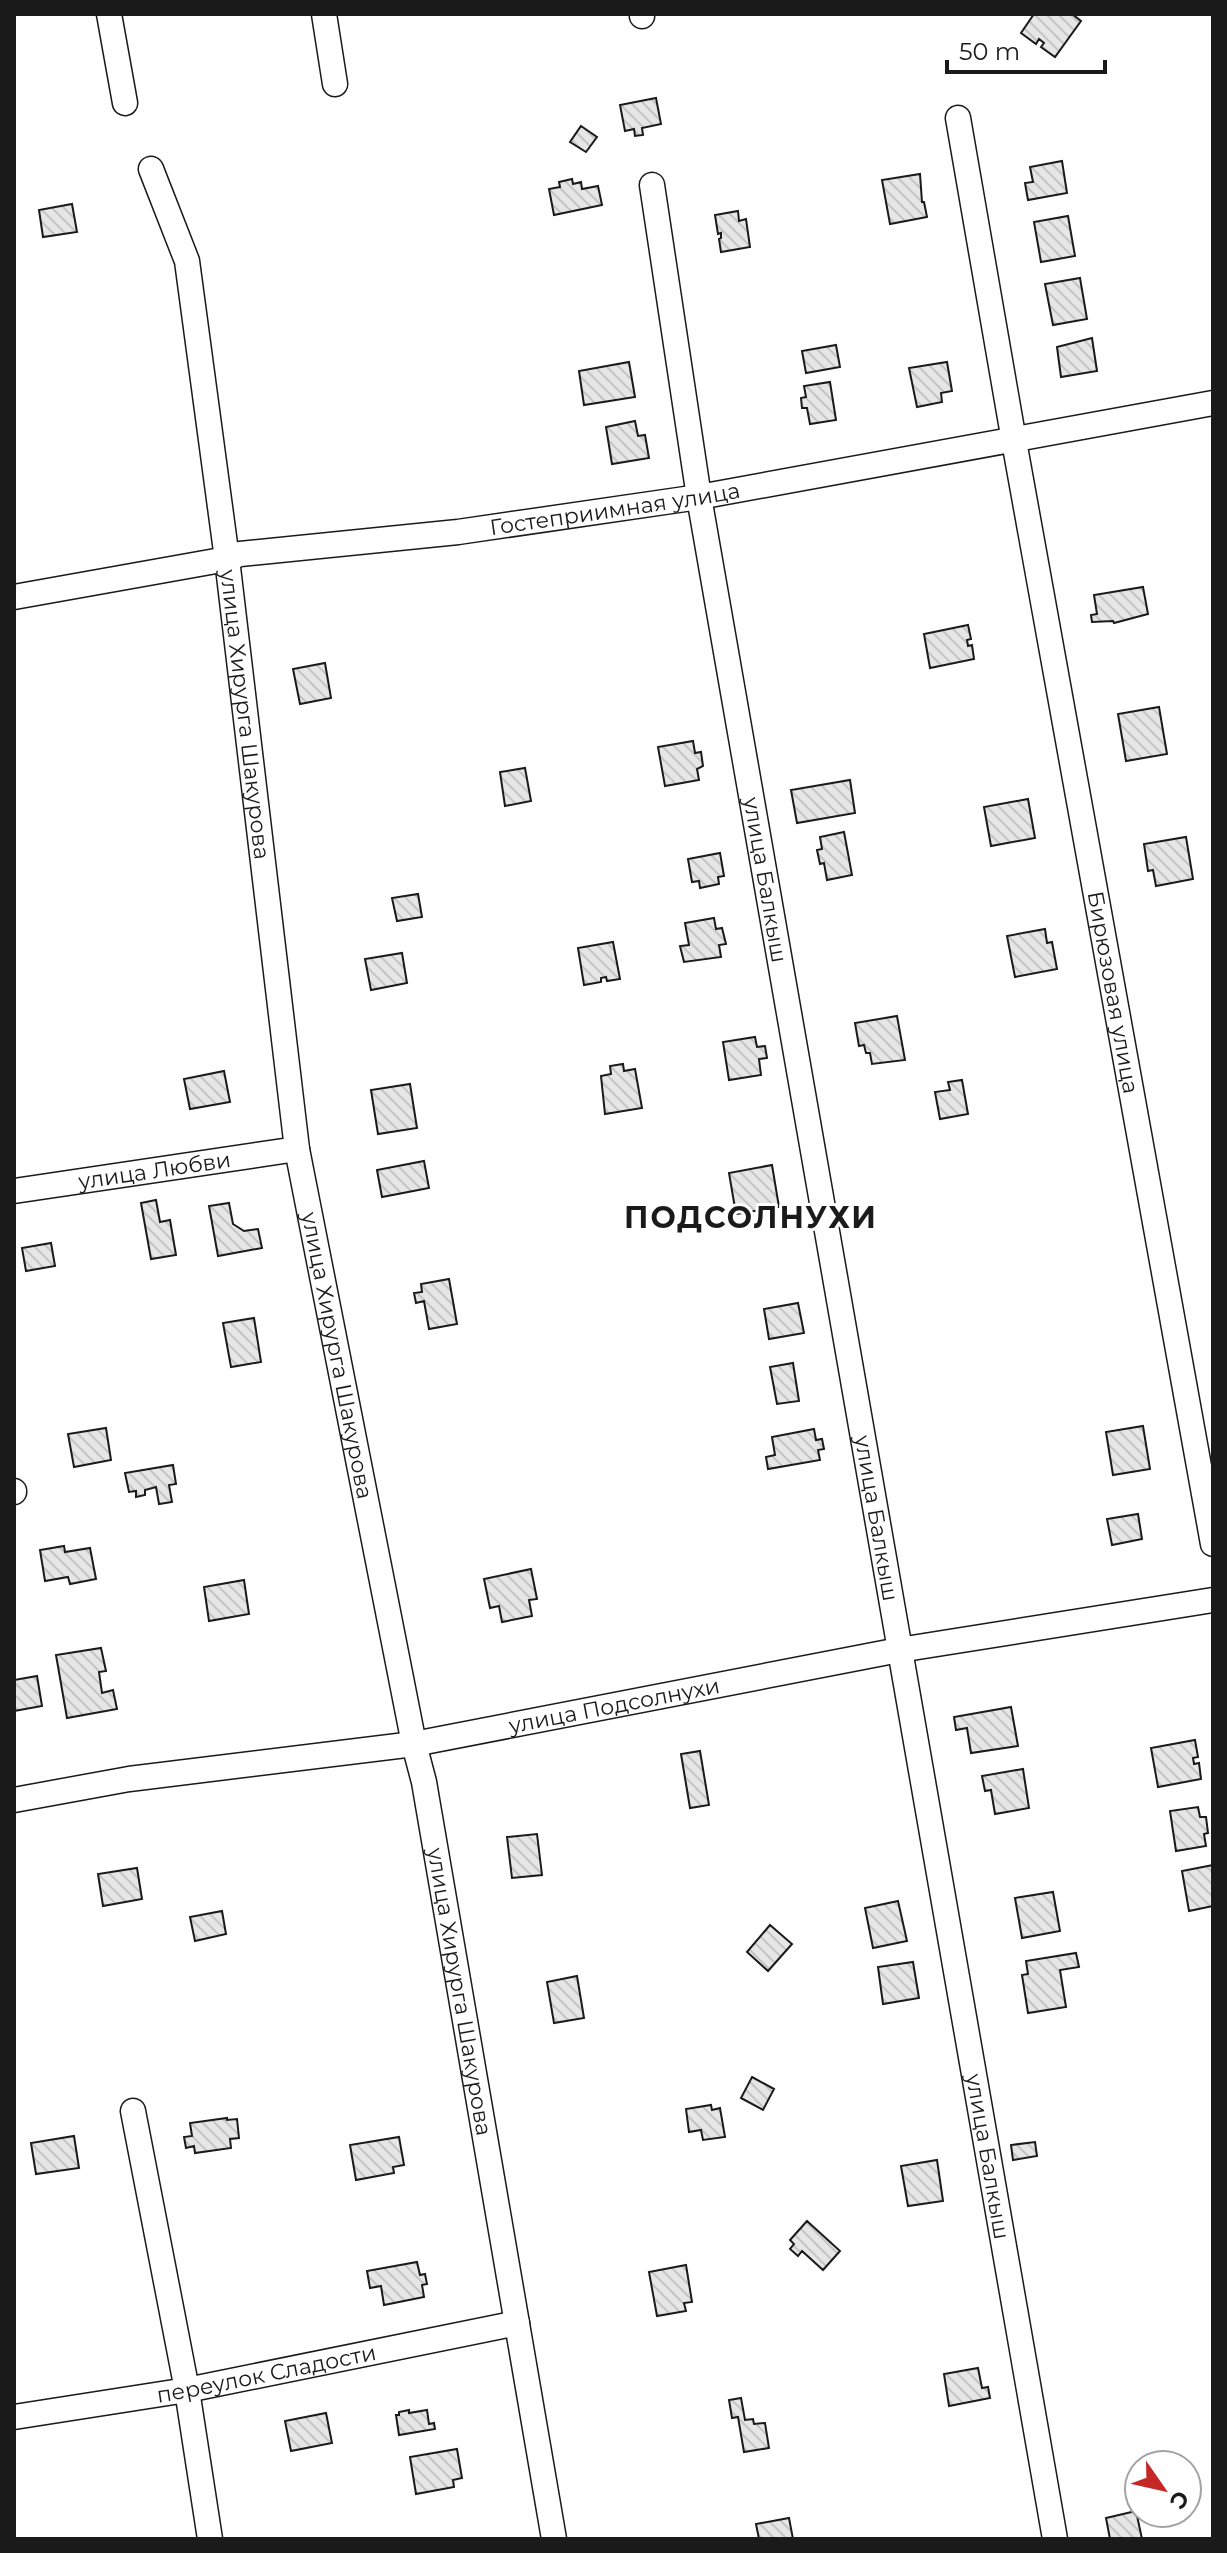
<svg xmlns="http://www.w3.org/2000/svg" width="1227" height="2553" font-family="Montserrat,sans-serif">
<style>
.building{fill:url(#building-back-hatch);stroke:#1a1a1a;stroke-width:2}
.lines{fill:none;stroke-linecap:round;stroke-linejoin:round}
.minor-casing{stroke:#1a1a1a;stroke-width:27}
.minor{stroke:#fff;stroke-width:24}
.labels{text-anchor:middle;stroke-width:6;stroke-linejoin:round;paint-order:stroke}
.street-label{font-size:22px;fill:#1a1a1a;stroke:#fff}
.district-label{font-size:30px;font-weight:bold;letter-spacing:2px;fill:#1a1a1a;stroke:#fff}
</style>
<defs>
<pattern id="building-back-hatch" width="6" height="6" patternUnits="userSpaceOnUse" patternTransform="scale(2)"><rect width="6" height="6" fill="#e6e6e6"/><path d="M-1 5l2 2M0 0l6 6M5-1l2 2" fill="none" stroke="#c5c5c5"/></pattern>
</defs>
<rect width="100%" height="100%" fill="#fff"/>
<path class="building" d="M1034,14H1072L1081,21L1055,57L1041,47L1044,43L1039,39L1036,44L1021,33Z
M656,98L661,124L642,128L643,135L635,136L634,129L625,131L620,105Z
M581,126L597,137L586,152L570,142Z
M1062,161L1067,193L1028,200L1025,183L1033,182L1030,167Z
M920,174L922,202H924L927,217L890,224L882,180Z
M572,179L573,184L581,182L582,189L598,186L602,205L554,215L549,189L560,187L559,182Z
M72,204L77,232L43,237L39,210Z
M738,211L739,221L746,219L750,247L721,252L719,239L721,238V233L718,234L715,215Z
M1068,216L1075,256L1041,262L1034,222Z
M1080,278L1087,319L1053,325L1045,284Z
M1092,338L1097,371L1061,377L1057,347Z
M836,345L840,367L806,373L802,351Z
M629,362L635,397L584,405L579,371Z
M947,362L952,391L941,393L942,402L917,407L909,368Z
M830,382L836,420L810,424L807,408H802L801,398L806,397L804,386Z
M635,421L638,436L645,435L649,458L612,464L606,427Z
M1143,587L1148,614L1114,623L1113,621L1092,622L1091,615L1097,614L1094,595Z
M968,625L971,639L967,640L968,646L972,645L974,659L930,668L924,634Z
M325,663L331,698L300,704L293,669Z
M1159,707L1167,754L1126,761L1118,714Z
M693,741L695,753L701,752L703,766L697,769L699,780L665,786L658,747Z
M525,768L531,801L505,806L500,772Z
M850,780L855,813L797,823L791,790Z
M1028,799L1035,838L991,846L984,807Z
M844,832L852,875L827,880L824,863L820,864L817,850L822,849L820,837Z
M1186,837L1193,879L1156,886L1153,870L1148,871L1144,844Z
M720,853L724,876L718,877L719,884L700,888L699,881L692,882L688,859Z
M418,894L422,917L397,921L392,898Z
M714,918L716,929L722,928L726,944L719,945L721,957L684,962L680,946L689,945L685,923Z
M1045,929L1047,943L1052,942L1057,969L1015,977L1007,936Z
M613,942L620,979L607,981L606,977L601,978V982L584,985L578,948Z
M402,953L407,983L371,990L365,959Z
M897,1016L905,1060L872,1064L870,1053H866L864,1045L859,1046L855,1023Z
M755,1037L757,1047L765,1046L767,1058L759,1059L761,1075L729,1080L723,1042Z
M623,1064L624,1071L635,1069L642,1108L605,1114L601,1076L611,1074L610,1066Z
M224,1071L230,1102L190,1109L184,1079Z
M962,1080L968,1114L940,1119L935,1092L950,1090L948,1082Z
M410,1084L417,1128L378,1134L371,1090Z
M424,1161L429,1188L382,1197L377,1170Z
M772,1165L779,1207L736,1214L729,1173Z
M156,1200L160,1222L170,1220L176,1255L151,1259L141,1203Z
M229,1203L233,1224L244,1231L258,1229L262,1248L218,1256L209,1206Z
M51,1243L55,1266L26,1271L22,1248Z
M449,1279L457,1324L429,1329L424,1301L416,1303L414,1293L422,1292L421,1284Z
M798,1303L804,1333L769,1339L764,1309Z
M254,1318L261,1362L231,1367L223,1323Z
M793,1363L799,1401L777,1404L770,1367Z
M1143,1426L1150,1469L1113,1475L1106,1432Z
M106,1428L111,1460L74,1467L68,1434Z
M814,1429L816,1440L822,1439L824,1449L818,1450L820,1460L768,1469L766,1457L775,1455L772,1437Z
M173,1465L176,1484L169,1485L172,1502L159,1504L156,1487L145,1490V1495L136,1497V1491L129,1492L125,1473Z
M1138,1514L1142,1539L1112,1545L1107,1519Z
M64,1546L65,1552L90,1548L96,1579L70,1584L68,1577L45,1581L40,1550Z
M531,1569L537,1599L529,1600L532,1616L502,1622L499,1606L490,1608L484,1579Z
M244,1580L249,1614L209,1621L204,1587Z
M101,1648L106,1671L99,1672L102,1693L113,1690L117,1709L67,1718L56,1655Z
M37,1676L42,1706L14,1711V1680Z
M1011,1707L1018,1746L971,1753L967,1728L956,1730L954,1717Z
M1195,1740L1198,1757L1193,1758L1194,1764L1199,1763L1201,1779L1158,1787L1151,1748Z
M700,1751L709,1805L690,1808L681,1754Z
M1023,1769L1029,1808L995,1814L991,1790L985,1791L982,1776Z
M1198,1807L1200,1817H1206L1208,1833L1204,1834L1206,1846L1176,1851L1170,1811Z
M537,1834L542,1875L512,1878L507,1837Z
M1213,1865V1906L1189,1911L1182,1871Z
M137,1868L142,1899L103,1906L98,1874Z
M1053,1892L1060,1931L1022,1938L1015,1898Z
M898,1901L907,1941L873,1948L865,1908Z
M222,1911L226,1934L195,1941L190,1917Z
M770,1925L792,1944L768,1971L747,1952Z
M1076,1953L1079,1967L1060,1970L1066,2007L1028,2013L1022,1975L1028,1974L1026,1961Z
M913,1962L919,1998L883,2004L878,1967Z
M577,1976L584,2018L554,2023L547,1982Z
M752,2077L774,2089L763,2110L741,2098Z
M711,2105L712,2110L720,2108L725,2137L703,2140L701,2130L689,2132L686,2109Z
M227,2118V2120L237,2119L239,2138L230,2139L231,2148L195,2153L194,2146L186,2148L184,2137L192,2136L190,2123Z
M74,2136L79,2168L36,2174L31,2143Z
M399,2137L404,2165L393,2167L394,2173L356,2180L350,2145Z
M1035,2142L1037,2156L1013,2160L1011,2145Z
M937,2160L943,2201L908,2206L901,2166Z
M807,2221L840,2251L823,2270L802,2251L798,2256L790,2249L794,2244L790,2240Z
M417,2262L420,2275L425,2274L427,2284L422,2285L424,2297L384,2305L381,2286L370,2288L367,2271Z
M686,2265L692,2302L684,2303L686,2311L657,2316L649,2272Z
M978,2368L982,2388L988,2387L990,2398L949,2406L944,2374Z
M741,2398L745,2420L753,2419L754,2424L765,2423L769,2448L744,2452L738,2417L732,2418L729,2400Z
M409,2410V2413L427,2410L429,2424L434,2423L435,2429L399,2435L396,2415H399V2412Z
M326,2413L332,2443L291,2451L285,2421Z
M457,2449L462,2478L453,2480L454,2487L416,2494L410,2457Z
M1136,2511L1142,2539H1110L1106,2518Z
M789,2518L793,2539H759L756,2524Z"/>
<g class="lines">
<defs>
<g id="minor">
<path d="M109,14L125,103"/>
<path d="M324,14L335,84"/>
<path d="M642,14V16"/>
<path id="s1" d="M958,118L1014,441L1213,1544"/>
<path id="s2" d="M151,169L187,261L227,559L297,1149L414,1744L424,1782L554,2539"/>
<path id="s3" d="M652,185L699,497L1055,2539"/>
<path id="s4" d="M14,597L227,559L240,554L458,532L699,497L1213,403"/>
<path id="s5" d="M14,1191L297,1149"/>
<path d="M14,1491V1492"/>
<path id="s6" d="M14,1800L129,1779L414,1744L899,1650L1213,1600"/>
<path d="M133,2111L187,2390L210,2539"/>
<path id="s7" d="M14,2417L187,2390L517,2323"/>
</g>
</defs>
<use href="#minor" class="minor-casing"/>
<use href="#minor" class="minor"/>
</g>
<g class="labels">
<g class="street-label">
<text dy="8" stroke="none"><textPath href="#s4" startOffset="608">Гостеприимная улица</textPath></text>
<text dy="8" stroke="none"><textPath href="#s2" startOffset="556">улица Хирурга Шакурова</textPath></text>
<text dy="8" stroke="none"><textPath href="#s3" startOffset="704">улица Балкыш</textPath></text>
<text dy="8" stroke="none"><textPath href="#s1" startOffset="888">Бирюзовая улица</textPath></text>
<text dy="8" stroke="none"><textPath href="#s5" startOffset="142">улица Любви</textPath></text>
<text dy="8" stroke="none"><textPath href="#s2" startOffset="1204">улица Хирурга Шакурова</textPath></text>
<text dy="8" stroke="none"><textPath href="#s3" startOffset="1352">улица Балкыш</textPath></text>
<text dy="8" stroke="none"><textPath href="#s6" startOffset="608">улица Подсолнухи</textPath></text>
<text dy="8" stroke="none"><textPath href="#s2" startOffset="1852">улица Хирурга Шакурова</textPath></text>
<text dy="8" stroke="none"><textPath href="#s3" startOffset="2000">улица Балкыш</textPath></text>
<text dy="8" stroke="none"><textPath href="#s7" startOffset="256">переулок Сладости</textPath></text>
</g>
<g class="district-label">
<text x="751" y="1228">ПОДСОЛНУХИ</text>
</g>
</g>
<rect width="1227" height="2553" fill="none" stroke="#1a1a1a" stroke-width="32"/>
<g transform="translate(1163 2489) rotate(124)"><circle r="38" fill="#ffffff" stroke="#a3a3a3" stroke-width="2"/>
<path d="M0-6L14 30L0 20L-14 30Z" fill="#c62828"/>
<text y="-12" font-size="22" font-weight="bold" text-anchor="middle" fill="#1a1a1a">С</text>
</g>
<path d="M947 60v12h158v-12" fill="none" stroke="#1a1a1a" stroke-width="4"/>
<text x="959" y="60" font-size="24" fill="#1a1a1a" stroke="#ffffff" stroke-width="6" paint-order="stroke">50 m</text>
</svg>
